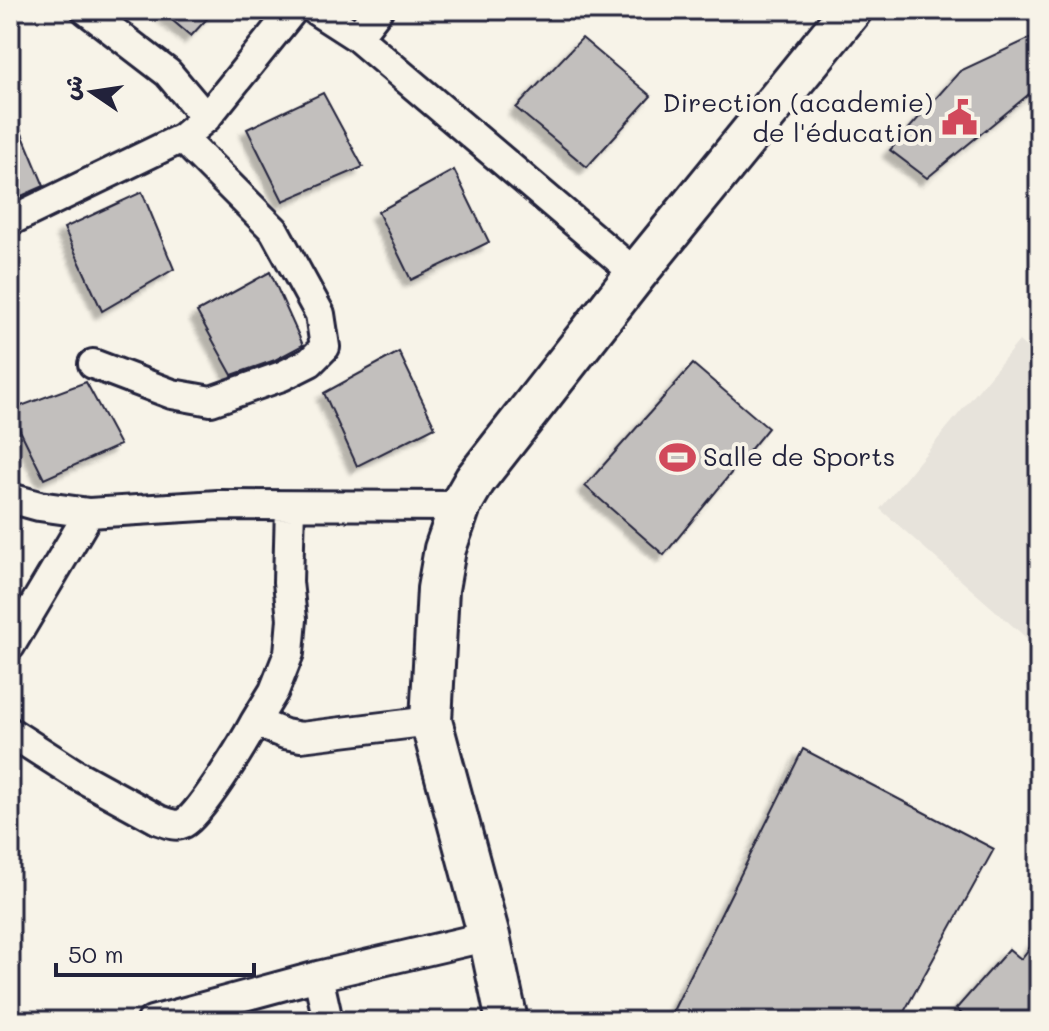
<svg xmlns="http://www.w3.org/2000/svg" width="1049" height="1031" font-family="Mali,'Playpen Sans Arabic',sans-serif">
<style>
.built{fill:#e7e3db}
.building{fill:#c2bfbd;stroke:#22223b;stroke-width:2;filter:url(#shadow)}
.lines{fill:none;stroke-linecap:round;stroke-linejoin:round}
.street-casing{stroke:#22223b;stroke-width:34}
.secondary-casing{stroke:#22223b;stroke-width:46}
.street{stroke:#f7f3e8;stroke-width:28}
.secondary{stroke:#f7f3e8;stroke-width:40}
.labels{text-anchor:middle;stroke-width:8;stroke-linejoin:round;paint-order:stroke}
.poi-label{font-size:26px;fill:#22223b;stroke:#f7f3e8;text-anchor:end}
</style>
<defs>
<filter id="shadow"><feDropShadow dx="-7" dy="7" stdDeviation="2" flood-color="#0004"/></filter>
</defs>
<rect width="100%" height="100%" fill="#f7f3e8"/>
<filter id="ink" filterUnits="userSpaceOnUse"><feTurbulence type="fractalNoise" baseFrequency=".0125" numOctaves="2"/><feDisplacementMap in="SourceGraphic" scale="16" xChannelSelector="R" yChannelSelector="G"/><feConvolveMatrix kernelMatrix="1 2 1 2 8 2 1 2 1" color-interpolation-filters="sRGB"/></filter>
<g filter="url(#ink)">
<path class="built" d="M1039,339V649L880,509L1019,341L1029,350Z"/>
<path class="building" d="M160,10H215L191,36Z
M1039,34V86L927,178L890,150L960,71Z
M582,38L651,96L587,167L516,108Z
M323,93L363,167L283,201L247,129Z
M10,105L44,186L10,201Z
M454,170L489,242L411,280L378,212Z
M142,192L174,269L102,311L64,228Z
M270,272L303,345L275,360L232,375L197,312Z
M399,352L435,427L357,466L324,393Z
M693,364L768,428L664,555L585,486Z
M86,382L120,445L44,479L10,410Z
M803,749L994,849L899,1021H668Z
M1039,936V1021H970L956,1009L1009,949L1021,959Z"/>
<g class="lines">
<defs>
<path id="street" d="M86,10L168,73L206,118
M315,10L357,37L636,274
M357,37L378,10
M10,221L182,138L206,118L293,10
M93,364L172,394L211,401L282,376L310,362L325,347L320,314L274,230L182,138
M10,498L39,506L89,513L218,505L460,506
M290,506L288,582L292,619L289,653L274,691L255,722L285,734L301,737L431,721
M10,646L89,513
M10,732L77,775L159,820C167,823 176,827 184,823C200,815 245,741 255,722
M318,976L328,1021
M152,1021L318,976L489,936"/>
<path id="secondary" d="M507,1021L489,936L431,721L438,589L445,549L460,506L475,480L636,274L851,10"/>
</defs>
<use href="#street" class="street-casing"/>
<use href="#secondary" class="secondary-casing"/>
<use href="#street" class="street"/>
<use href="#secondary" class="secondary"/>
</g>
</g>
<defs>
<symbol id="civic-bare" viewBox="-9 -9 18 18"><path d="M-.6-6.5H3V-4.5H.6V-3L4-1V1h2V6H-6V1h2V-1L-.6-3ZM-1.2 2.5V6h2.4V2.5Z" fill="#d1495b" stroke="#f7f3e8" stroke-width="2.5" paint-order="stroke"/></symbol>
<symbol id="stadium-bare" viewBox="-9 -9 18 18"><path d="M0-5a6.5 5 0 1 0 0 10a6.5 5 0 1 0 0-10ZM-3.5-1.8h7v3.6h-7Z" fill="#d1495b" stroke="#f7f3e8" stroke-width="2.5" paint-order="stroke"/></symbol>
</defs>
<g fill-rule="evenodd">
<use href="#civic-bare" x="934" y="92" width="51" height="51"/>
<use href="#stadium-bare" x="652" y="432" width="51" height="51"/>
</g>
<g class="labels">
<g class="poi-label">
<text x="933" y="112">Direction (academie)<tspan x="933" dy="30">de l'éducation</tspan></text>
<text x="703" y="466" text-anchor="start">Salle de Sports</text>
</g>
</g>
<rect width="1049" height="1031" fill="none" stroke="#f7f3e8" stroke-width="40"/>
<rect x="20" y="20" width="1009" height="991" fill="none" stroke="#22223b" stroke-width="3" filter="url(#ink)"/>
<g transform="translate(92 92) rotate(283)" stroke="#f7f3e8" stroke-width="6" paint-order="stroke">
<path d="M0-6L14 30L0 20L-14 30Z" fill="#22223b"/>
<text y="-12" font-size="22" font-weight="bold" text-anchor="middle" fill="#22223b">ش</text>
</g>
<path d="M56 963v12h198v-12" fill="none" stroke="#22223b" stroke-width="4"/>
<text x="68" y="963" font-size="24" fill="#22223b" stroke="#f7f3e8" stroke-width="6" paint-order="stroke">50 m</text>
</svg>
